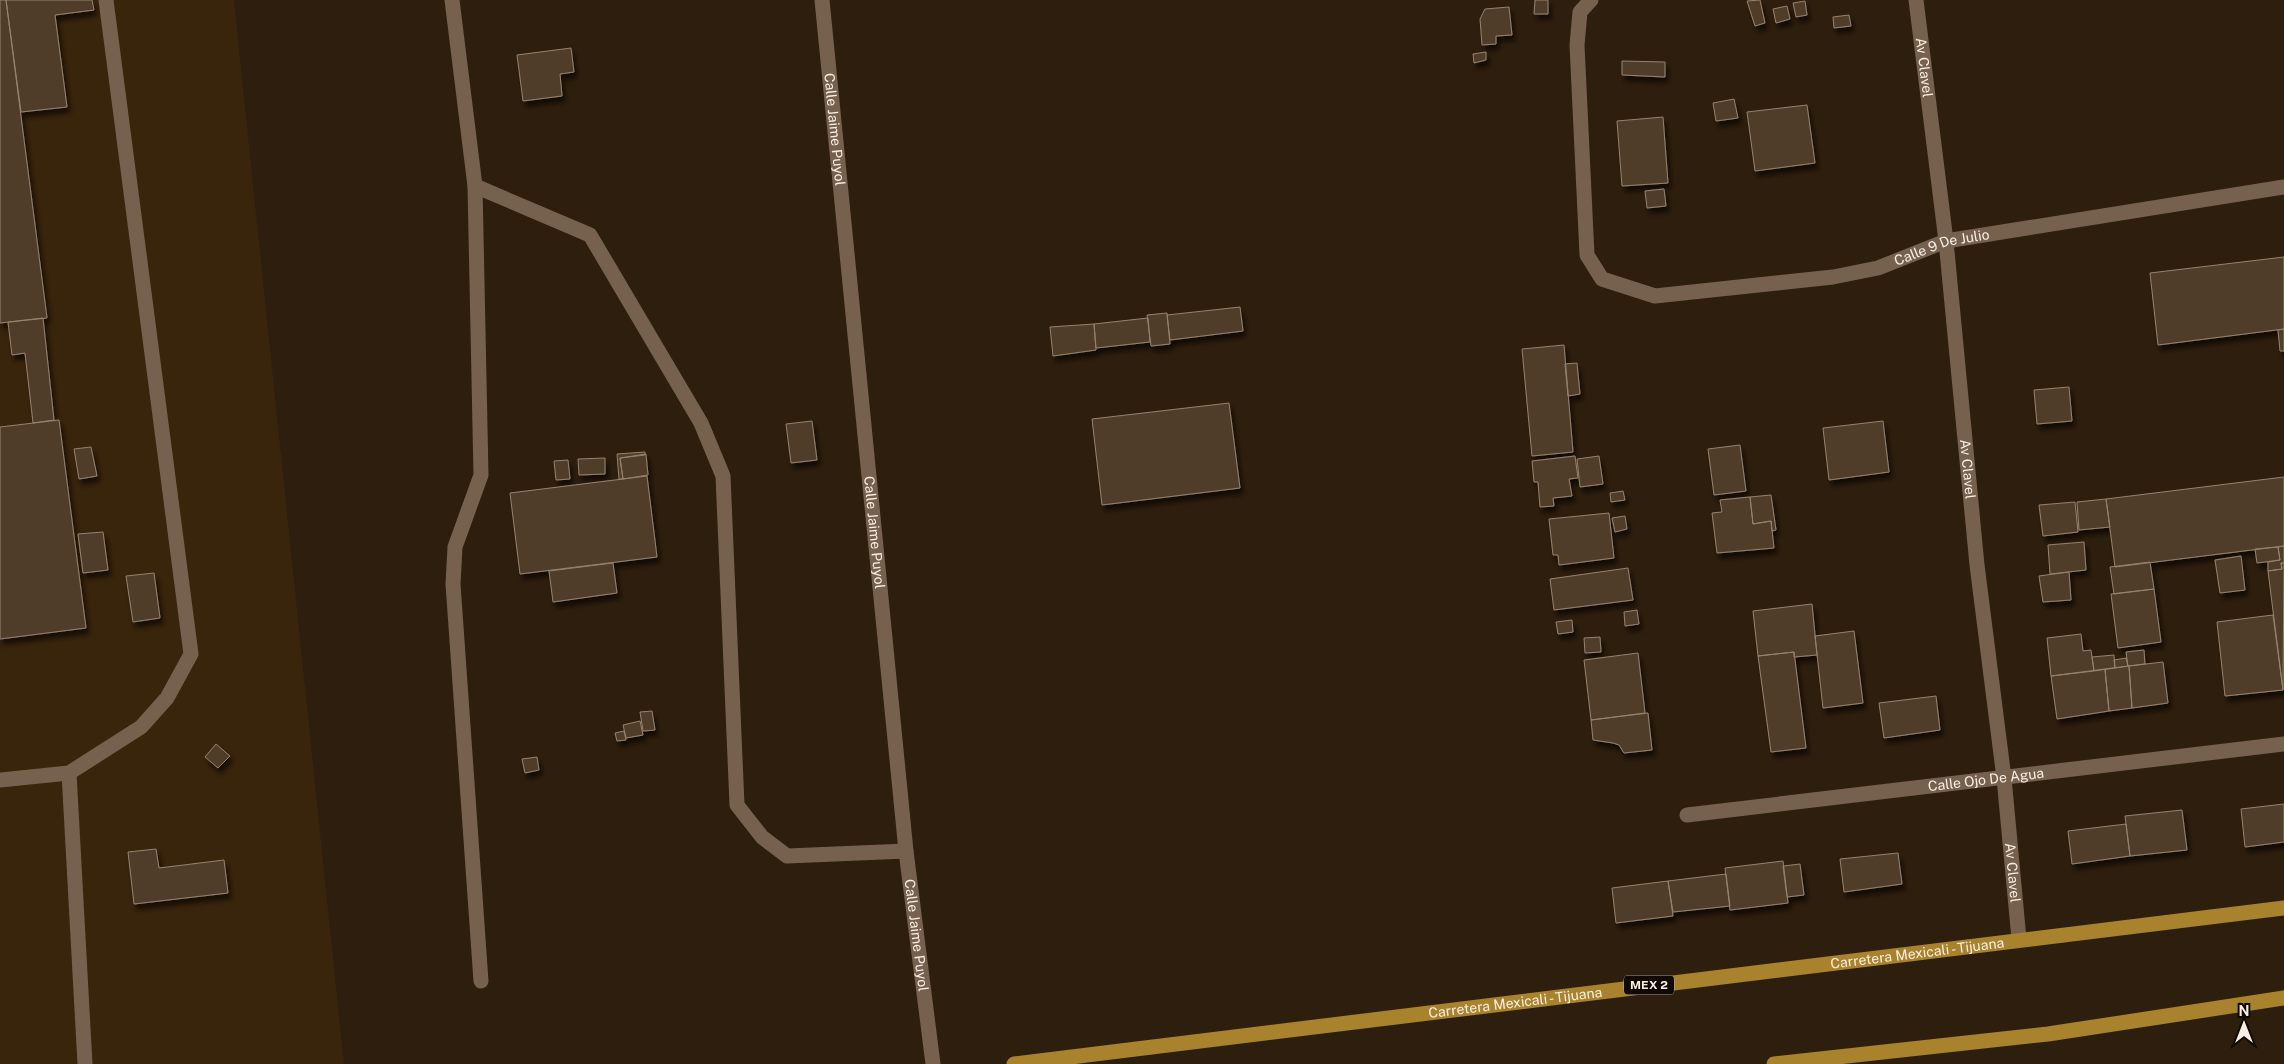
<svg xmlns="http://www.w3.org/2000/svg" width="2284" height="1064" font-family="'Public Sans',sans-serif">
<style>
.built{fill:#39240c}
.building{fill:#503e2c;stroke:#96826e;filter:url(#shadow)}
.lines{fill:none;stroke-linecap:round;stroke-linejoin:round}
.minor{stroke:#75614e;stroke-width:15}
.major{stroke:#a9822d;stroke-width:15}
.labels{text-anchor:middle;stroke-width:4;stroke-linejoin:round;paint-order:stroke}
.shield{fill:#110a04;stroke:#b3aaa0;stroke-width:1}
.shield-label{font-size:12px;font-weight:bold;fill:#f9eee3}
.street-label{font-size:14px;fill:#f9eee3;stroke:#110a04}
</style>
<defs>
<filter id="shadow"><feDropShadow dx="3" dy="5.5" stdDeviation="2.5" flood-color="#0009"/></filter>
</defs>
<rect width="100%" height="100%" fill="#2e1e0d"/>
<path class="built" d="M0,0H234L344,1064H0Z"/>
<path class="building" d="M0,0H6L47,318L0,323Z
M6,0H92L94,10L55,15L67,107L21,112Z
M1535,0H1548V14H1534Z
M1760,0L1765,23L1755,26L1747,1Z
M1805,1L1807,15L1796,17L1793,3Z
M1787,6L1790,19L1776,23L1773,9Z
M1509,7L1512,35L1496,36V44L1482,45L1480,19L1485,9Z
M1849,15L1851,26L1834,28L1833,17Z
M571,48L574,72L560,74L562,96L523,101L517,55Z
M1486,52V60L1474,63L1473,54Z
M1622,61L1665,62V77L1622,75Z
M1734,99L1738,118L1716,121L1713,103Z
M1807,105L1815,163L1755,171L1747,112Z
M1663,117L1668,183L1622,186L1617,121Z
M1664,189L1666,206L1647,208L1645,191Z
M2284,257V329L2158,345L2150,273Z
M1240,307L1243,331L1170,340L1167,315Z
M1167,313L1170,344L1151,346L1147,315Z
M43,318L54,420L33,423L25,353L12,355L8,322Z
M1148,318L1150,342L1096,348L1094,324Z
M1094,324L1096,350L1053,356L1050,327Z
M2284,329V351H2280L2278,330Z
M1564,345L1573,452L1532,456L1522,349Z
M1577,363L1580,394L1568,396L1565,364Z
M2069,387L2072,421L2037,424L2034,390Z
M1229,403L1240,488L1102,505L1092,419Z
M59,420L86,628L0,639V427Z
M812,421L817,460L791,463L786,424Z
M1883,421L1889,472L1829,480L1823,428Z
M1740,445L1746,491L1714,495L1708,449Z
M91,447L97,476L79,479L74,449Z
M645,452V455L620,458L623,479H619L617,454Z
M646,454L648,475L623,479L620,458Z
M1575,456L1578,478L1569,479L1572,496L1553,498L1554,506L1540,507L1538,482H1534L1532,461Z
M1599,456L1603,484L1580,487L1577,459Z
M605,458V474L579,475L578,459Z
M568,460L570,479L556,480L554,461Z
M647,476L657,557L520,574L510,493Z
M2284,477V546L2115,567L2106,499Z
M1623,491L1625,500L1611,502L1610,493Z
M1771,495L1776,530L1772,531L1771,521L1753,524L1750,497Z
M1750,497L1753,524L1771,521L1774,548L1717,553L1712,513L1722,512L1720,500Z
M2106,499L2110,527L2079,530L2077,502Z
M2075,502L2078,532L2043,536L2039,505Z
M1609,513L1614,558L1559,565L1558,555H1553L1549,519Z
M1625,516L1627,529L1615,532L1612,518Z
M103,532L108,570L83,573L78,534Z
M2084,542L2086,570L2050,574L2048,545Z
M2284,546V563H2281L2282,569L2268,571V562L2280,560L2278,547Z
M2278,547L2280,560L2257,563L2255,549Z
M2241,556L2245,590L2220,593L2215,560Z
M2150,562L2154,589L2114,594L2110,567Z
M613,563L617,593L553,602L549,571Z
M2281,563H2284L2283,690L2268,571L2282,569Z
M1628,568L1633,600L1554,610L1550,579Z
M2069,572L2071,600L2043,602L2039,576Z
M154,573L160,618L133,622L126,576Z
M2154,589L2161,642L2118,648L2111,594Z
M1812,604L1817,655L1794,657V652L1758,656L1753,611Z
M1637,610L1639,624L1625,626L1624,612Z
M2273,615L2283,690L2225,696L2217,622Z
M1572,620L1573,632L1558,634L1556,622Z
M1854,631L1863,703L1823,708L1815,636Z
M2081,634L2083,651L2091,650L2094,671L2051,676L2047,638Z
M1600,637L1601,652L1585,653L1584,638Z
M2144,650L2145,664L2128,666L2126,652Z
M1794,652L1806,748L1771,752L1758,656Z
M1638,653L1645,713L1591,720L1584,660Z
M2114,655L2115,668L2094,671L2092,657Z
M2126,658L2128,666L2115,668L2114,660Z
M2163,662L2168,703L2132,708L2129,666Z
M2129,666L2132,708L2109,711L2105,669Z
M2105,669L2109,711L2057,719L2051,676Z
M1936,696L1940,730L1884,738L1879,703Z
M652,711L655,730L643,731L640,712Z
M1648,713L1652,750L1624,753L1619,745L1613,743L1593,740L1591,720Z
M640,721L643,735L626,738L623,725Z
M624,731L626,740L617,741L615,733Z
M216,744L230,756L218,768L205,757Z
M537,757L539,770L525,773L522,759Z
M2284,804V842L2245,847L2241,809Z
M2182,810L2187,850L2130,856L2125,816Z
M2126,824L2130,856L2072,864L2068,831Z
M156,849L159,868L224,860L228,893L134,904L128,852Z
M1898,853L1902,884L1844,892L1840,859Z
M1783,861L1788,903L1730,910L1725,868Z
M1800,864L1804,895L1787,897L1783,866Z
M1726,874L1730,906L1673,912L1668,881Z
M1668,881L1673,916L1616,923L1612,888Z"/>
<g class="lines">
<g class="minor">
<path d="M452,0L475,186L590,235L701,423L723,476L737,805L762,837L787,856L906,851"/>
<path id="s1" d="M822,0L906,851L933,1064"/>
<path id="s2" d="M1591,0L1580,12L1577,45L1587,255L1602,279L1655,296L1833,277L1878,268L1946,241L2284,187"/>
<path id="s3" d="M1916,0L1946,241L1977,565L2004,778L2019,939"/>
<path d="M475,186L481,475L455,547L453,584L481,981"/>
<path d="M69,773L85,1064"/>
<path d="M0,780L69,773L141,727L167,698L191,654L106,0"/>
<path id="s4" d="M1687,815L2284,744"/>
</g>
<g class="major">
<path id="s5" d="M1014,1064L2284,908"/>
<path d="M1774,1064L2048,1034L2284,998"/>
</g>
</g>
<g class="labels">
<rect class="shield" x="1624" y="975.5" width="50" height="19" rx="4"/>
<g class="shield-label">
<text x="1649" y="989">MEX 2</text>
</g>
<g class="street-label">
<text dy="5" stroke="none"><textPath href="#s3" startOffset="68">Av Clavel</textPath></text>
<text dy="5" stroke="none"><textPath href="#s1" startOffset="130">Calle Jaime Puyol</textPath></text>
<text dy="5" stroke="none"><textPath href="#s2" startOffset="636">Calle 9 De Julio</textPath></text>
<text dy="5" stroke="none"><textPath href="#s3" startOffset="472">Av Clavel</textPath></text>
<text dy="5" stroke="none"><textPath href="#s1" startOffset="535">Calle Jaime Puyol</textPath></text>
<text dy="5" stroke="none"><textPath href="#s4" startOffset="301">Calle Ojo De Agua</textPath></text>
<text dy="5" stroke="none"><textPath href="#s3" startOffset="878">Av Clavel</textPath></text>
<text dy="5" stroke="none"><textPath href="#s1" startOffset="940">Calle Jaime Puyol</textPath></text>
<text dy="5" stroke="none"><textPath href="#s5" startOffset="910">Carretera Mexicali - Tijuana</textPath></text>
<text dy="5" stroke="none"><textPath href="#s5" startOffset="505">Carretera Mexicali - Tijuana</textPath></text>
</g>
</g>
<g transform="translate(2244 1024)" stroke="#110a04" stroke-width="4" paint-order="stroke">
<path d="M0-4L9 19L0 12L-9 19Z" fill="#f9eee3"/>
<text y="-8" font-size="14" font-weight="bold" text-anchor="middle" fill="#f9eee3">N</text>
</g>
</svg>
